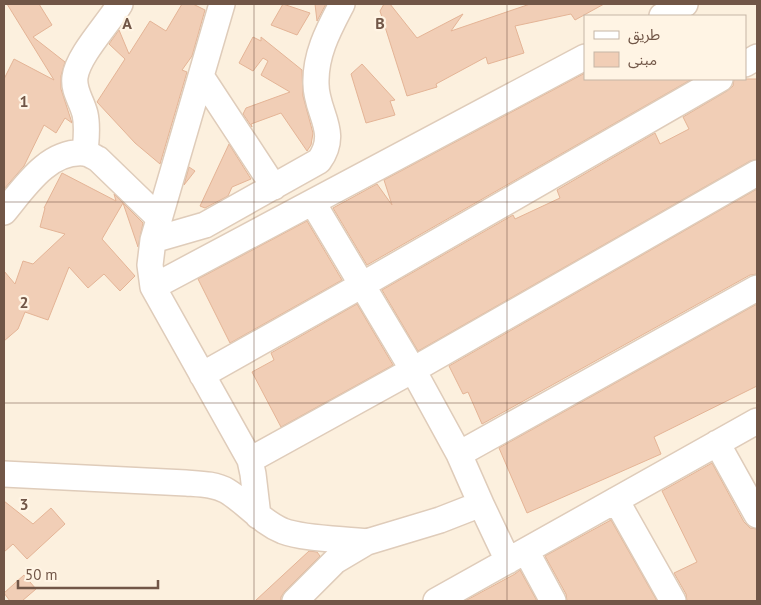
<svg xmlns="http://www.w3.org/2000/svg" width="761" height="605" font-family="'PT Sans','Noto Sans Arabic',sans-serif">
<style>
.building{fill:#f1ceb6;stroke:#e4b496}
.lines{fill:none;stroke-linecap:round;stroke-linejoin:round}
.minor-casing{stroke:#dfccba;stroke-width:28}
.minor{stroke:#fff;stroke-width:25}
.grid{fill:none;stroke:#715647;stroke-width:1;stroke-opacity:0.55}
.grid-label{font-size:16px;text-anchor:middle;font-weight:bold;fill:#715647;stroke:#fff4e4;stroke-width:4.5;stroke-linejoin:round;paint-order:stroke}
</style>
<rect width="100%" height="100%" fill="#fcf0de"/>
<path class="building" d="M7,4H39L52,25L33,37L65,62L61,76V89L72,123L65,118L56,133L44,125L24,166L4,189V79L14,59L54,80Z
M182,4H193L205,10L192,56L182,70L187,72L160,164L135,143L97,102L125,59L109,44L119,30L129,54L150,21L166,31Z
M283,4L310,13L297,35L271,25Z
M315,4H326L317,21Z
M384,4H390L417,38L463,14L451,31L530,4H604L575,20L571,14L515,26L524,53L488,64L486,57L436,84L437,87L407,96L380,11Z
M253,37L261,41V37L302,70L303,96L313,133L311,145L307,151L281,113L251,124L252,127L243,114L246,108L290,92L261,75L268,61L263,58L253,71L239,63Z
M362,64L395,100L390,101L395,115L366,123L351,74Z
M585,73V79H692L367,265L333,208L377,184L392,205L384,180Z
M734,79H757V159L750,161L418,351L382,290L513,215L515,219L560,198L557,190L655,133L660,144L689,129L683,117L727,91L733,86Z
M229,144L251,179L232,187L228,196L205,208L200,206Z
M189,167L195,171L184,185Z
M62,173L116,201L114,194L143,223L138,247L123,203L102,239L135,276L120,291L104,274L88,288L69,267L48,320L25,312L18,329L4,341V271L15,284L23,261L33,264L65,234L40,227L45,208H44Z
M757,189V274L750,275L482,424L468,392L463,394L449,366Z
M307,221L342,280L230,343L198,279Z
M357,304L393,365L281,427L252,372L274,360L271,353Z
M757,304V386L654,437L661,454L527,513L499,448Z
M712,463L744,522L750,528L757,529V601H687L686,594L674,573L697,562L662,491Z
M4,501L33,524L51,508L65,524L27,559L13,544L4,552Z
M611,520L657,601H567L566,594L545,556Z
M309,551L317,552L320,556L285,591L281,597V601H255Z
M520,570L537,601H465L515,574Z
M24,575L36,589L22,601H10L4,593Z"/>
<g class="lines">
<defs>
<path id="minor" d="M222,4L153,240L150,265L153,287L250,460L253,474L258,516
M662,16L685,4
M745,64L757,57
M201,76L274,187
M85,153C86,140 88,127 85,114C82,101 73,91 75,77C78,55 108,24 120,4
M313,203L413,370L459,454L481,504
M4,212C24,188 48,150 84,153C88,153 94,157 98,159L159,218
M153,240L205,225L319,161C340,132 316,113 316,84C315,54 329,29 342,4
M153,287L585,57
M202,375L362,285L720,79
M717,443L757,515
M459,454L757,288
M250,460L413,370L757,173
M4,474L186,483C200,484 215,484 227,491C247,503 261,522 283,531C304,539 343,539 367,542
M616,500L673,601
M526,551L553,601
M295,601L335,561L367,542L440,520L481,504L508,561
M436,601L757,421"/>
</defs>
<use href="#minor" class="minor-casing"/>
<use href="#minor" class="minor"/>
</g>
<path class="grid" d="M254,4V601M507,4V601M4,202H757M4,403H757"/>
<g class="grid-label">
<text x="127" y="29">A</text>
<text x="380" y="29">B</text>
<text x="24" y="107">1</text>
<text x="24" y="308">2</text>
<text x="24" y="510">3</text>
</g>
<rect width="761" height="605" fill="none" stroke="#715647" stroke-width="10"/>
<rect x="584" y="15" width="162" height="65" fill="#fff4e4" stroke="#c6b5a5"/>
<rect x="594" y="31" width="25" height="8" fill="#ffffff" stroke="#c6b5a5"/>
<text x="628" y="40" font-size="15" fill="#715647">طريق</text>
<rect x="594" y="52" width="25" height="15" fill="#f1ceb6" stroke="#c6b5a5"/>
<text x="628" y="65" font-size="15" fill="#715647">مبنى</text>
<path d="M18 580v8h140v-8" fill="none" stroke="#715647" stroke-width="2.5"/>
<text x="25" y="580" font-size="15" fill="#715647" stroke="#fff4e4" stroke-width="4" paint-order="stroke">50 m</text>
</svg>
